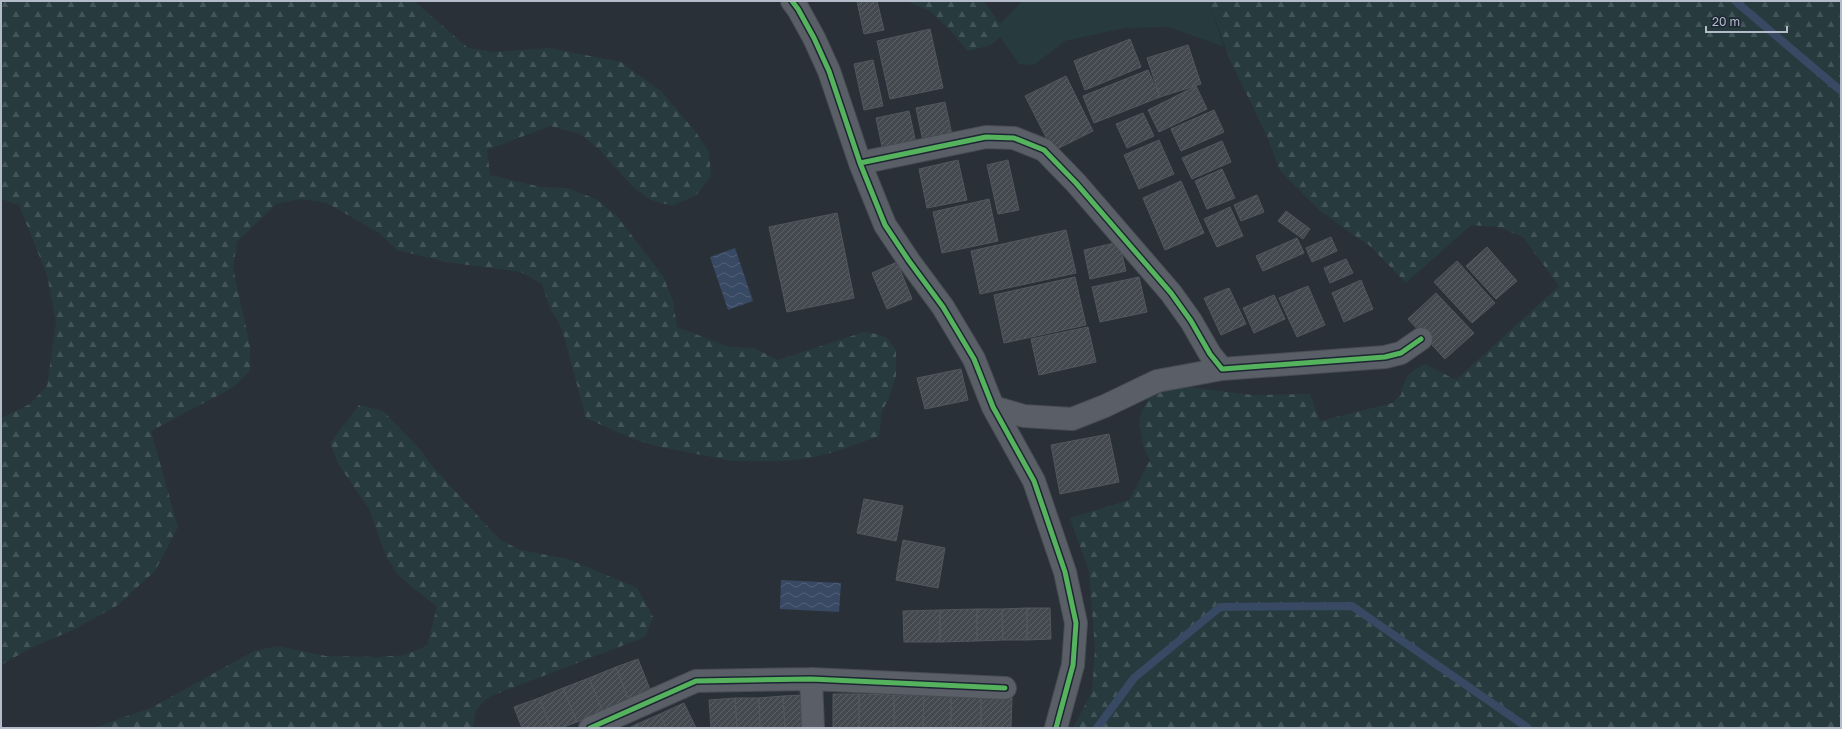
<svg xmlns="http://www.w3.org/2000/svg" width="1842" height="729" font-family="'Golos Text',sans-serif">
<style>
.grass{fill:#273a3e}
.forest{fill:url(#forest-firs)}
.water{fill:url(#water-waves)}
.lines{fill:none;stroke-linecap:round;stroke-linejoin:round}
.stream{stroke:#384963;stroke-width:8}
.building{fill:url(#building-hatch);stroke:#52575f}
.street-casing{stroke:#484c53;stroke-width:24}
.street{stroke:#5a5e66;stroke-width:22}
.cycleway-casing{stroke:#1d2633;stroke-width:8}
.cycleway{stroke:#56b35d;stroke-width:5}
</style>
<defs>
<pattern id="forest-firs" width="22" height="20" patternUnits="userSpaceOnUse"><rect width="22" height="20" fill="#273a3e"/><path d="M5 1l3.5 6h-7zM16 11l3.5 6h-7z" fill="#445559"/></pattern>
<pattern id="water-waves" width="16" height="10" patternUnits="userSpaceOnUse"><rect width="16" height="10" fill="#384963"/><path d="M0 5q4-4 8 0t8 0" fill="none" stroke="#526178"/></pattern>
<pattern id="building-hatch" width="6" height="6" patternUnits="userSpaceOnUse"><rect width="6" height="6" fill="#444950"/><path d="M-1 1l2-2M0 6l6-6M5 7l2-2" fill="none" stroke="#5d6168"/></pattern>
</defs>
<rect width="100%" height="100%" fill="#2a3038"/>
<path class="grass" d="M1022,1H1209L1224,47L1169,27L1125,28L1065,41L1034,65L1019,64L1000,37V24Z"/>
<path class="forest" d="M1,1H414L468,48L494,52L549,48L621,62L662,92L695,131L709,152L711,177L696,195L673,206L651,200L632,186L599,149L580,134L550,126L487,150L490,175L541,187L567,188L596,199L616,215L663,276L673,301L677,327L729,347L754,348L778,360L864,332L877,334L888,339L896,350V376L888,400L882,411L879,436L834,452L811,458L784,461H732L656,446L633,439L586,418L562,329L550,308L542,284L521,272L446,262L397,250L379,233L327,203L301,199L276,204L237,242L233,268L250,345V371L232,388L151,431L178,527L155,571L118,605L75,629L29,649L1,665V418L30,404L47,386L56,322L47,275L19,205L1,199Z
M906,1H984L1000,24V37L991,45L967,51L951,31L930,11Z
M1209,1H1841V728H1073L1092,692L1095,649L1089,571L1070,518L1129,500L1150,460L1144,448L1139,424L1142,411L1148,399L1173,385L1252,395L1310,394L1320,421L1392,403L1401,395C1405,376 1408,373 1425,364L1456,380L1559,286L1523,237L1498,227L1471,225L1406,283L1369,245L1355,236L1319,210L1280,171L1267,136L1230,60Z
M359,405L383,411L418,447L434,468L499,539L520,550L568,559L637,588L653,617L645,637L491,696C477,706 474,711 474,728H93L151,708L254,651L277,646L326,656L379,657L404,655L427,646L437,607L399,576L386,556L369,509L339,465L330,443Z"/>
<path class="water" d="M735,248L753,301L728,310L710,257Z
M781,580L841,583L839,612L780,609Z"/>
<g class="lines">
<path class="stream" d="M1735,1L1841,91
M1097,728L1134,678L1220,607L1352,606L1528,728"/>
</g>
<path class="building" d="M857,1H877L884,30L864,34Z
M930,29L943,88L890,99L877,41Z
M1130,39L1141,67L1085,90L1074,61Z
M1188,45L1201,84L1160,97L1147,58Z
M873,60L883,106L864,110L854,64Z
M1148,70L1160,97L1094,123L1083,96Z
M1066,76L1093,131L1053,151L1025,96Z
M1196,86L1207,109L1159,132L1148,110Z
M945,102L952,135L923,141L916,108Z
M1214,110L1224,132L1181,151L1171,129Z
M909,111L917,148L884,156L876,118Z
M1143,113L1154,136L1127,148L1116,124Z
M1159,140L1174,174L1139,189L1124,155Z
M1222,141L1231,162L1192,179L1182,158Z
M958,160L967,200L927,208L919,169Z
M1008,160L1019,210L998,214L987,165Z
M1222,169L1235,198L1207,209L1195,181Z
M1181,181L1204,233L1165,250L1143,198Z
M1257,195L1264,212L1241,221L1234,205Z
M989,199L998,241L942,253L933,212Z
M1230,207L1243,236L1217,247L1204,219Z
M1286,211L1310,229L1303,239L1278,221Z
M837,213L854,298L787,312L769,227Z
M1066,230L1076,273L980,294L971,251Z
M1331,237L1337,251L1312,262L1306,248Z
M1297,238L1304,253L1263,271L1256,256Z
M1119,242L1126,271L1090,279L1084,250Z
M1487,247L1517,281L1496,299L1466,266Z
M1346,259L1353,273L1330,283L1324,268Z
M1457,261L1495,303L1472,323L1434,282Z
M897,262L912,299L887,309L872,273Z
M1075,277L1086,325L1004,343L994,295Z
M1139,277L1147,312L1100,322L1092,287Z
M1361,280L1373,309L1344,322L1332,293Z
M1308,286L1325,325L1297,337L1279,298Z
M1229,288L1246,324L1221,335L1204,298Z
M1436,293L1474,333L1445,359L1408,319Z
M1274,295L1285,319L1254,333L1243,308Z
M1088,327L1096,362L1039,375L1031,339Z
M961,369L968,400L925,409L917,378Z
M1109,434L1119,482L1060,494L1051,445Z
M864,499L903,506L896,541L857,533Z
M903,540L945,548L938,588L896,580Z
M1027,608V640H1003L1002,609Z
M1027,608H1050L1051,639L1027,640Z
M977,609V641L940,642V610Z
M977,609H1002L1003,640L977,641Z
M940,610V642H904L903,611Z
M638,659L651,692L629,701L616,667Z
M616,667L629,701L603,712L589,678Z
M589,678L603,712L577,722L563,688Z
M563,688L577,722L561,728H551L539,698Z
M833,694H859V728H833Z
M859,694L894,695V728H859Z
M805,695L807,728H785L783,696Z
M894,695H924L923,728H894Z
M924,695L951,696V728H923Z
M783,696L785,728H760L759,698Z
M951,696H981V728H951Z
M981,696L1012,697L1011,728H981Z
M539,698L551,728H522L514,707Z
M735,698L737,728H711L709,700Z
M735,698H759L760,728H737Z
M684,703L696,728H666L660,714Z
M660,714L666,728H638L637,724Z
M637,724L638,728H629Z"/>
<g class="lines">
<defs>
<path id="street" d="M792,1L798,9L814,38L829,71L860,163L885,225L909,261L943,307L974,359L993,407L1034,481L1065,572L1076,623L1073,665L1056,728
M860,163L986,137L1014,138L1044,150L1076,183L1171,293L1191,321L1210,354L1222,369L1385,357L1401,353L1421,339
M993,407L1024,416L1072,419L1105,406L1157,381L1222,369
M811,679L813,728
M590,728L696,681L811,679L1005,688"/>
</defs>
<use href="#street" class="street-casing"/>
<use href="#street" class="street"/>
<defs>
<path id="cycleway" d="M792,1L798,9L814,38L829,71L860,163L885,225L909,261L943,307L974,359L993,407L1034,481L1065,572L1076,623L1073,665L1056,728
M860,163L986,137L1014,138L1044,150L1076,183L1171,293L1191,321L1210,354L1222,369L1385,357L1401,353L1421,339
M590,728L696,681L811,679L1005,688"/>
</defs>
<use href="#cycleway" class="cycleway-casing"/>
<use href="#cycleway" class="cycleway"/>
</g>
<rect width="1842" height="729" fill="none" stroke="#b4bcc9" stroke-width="4"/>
<path d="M1706 26v6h81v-6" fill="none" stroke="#b4bcc9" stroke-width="2"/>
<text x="1712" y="26" font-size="12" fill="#b4bcc9" stroke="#1d2633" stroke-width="3" paint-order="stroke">20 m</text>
</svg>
